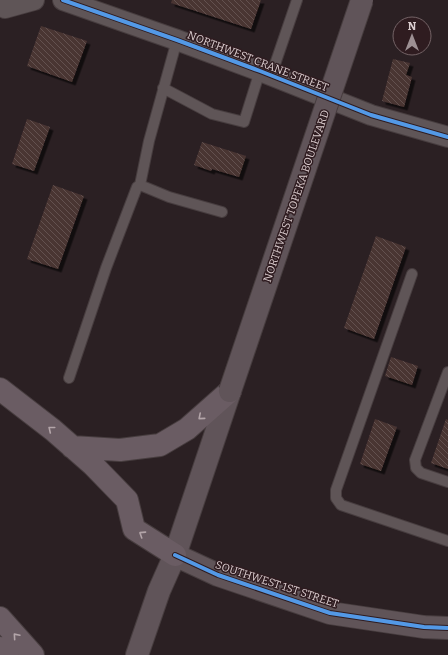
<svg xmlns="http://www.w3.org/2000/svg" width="448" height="655" font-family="Bitter,serif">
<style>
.building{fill:url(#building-back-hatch);filter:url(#shadow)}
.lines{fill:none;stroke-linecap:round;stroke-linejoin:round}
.lane-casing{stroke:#473d3f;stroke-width:12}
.street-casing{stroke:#473d3f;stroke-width:22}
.secondary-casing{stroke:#473d3f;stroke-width:24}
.primary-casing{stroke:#473d3f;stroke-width:24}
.highway-casing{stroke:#473d3f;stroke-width:24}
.lane{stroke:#5f5557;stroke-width:10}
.street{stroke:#5f5557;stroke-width:20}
.secondary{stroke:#605458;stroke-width:22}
.primary{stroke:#605459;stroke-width:22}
.highway{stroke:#6a5c63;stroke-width:22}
.primary-bridge-casing{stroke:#473d3f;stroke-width:24;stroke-linecap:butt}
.primary-bridge{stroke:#605459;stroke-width:22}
.cycleway-casing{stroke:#2f1c20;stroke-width:6}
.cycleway{stroke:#5399e6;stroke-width:4}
.oneway{stroke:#b3a5a9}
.labels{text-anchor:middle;stroke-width:3;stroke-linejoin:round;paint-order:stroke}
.street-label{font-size:11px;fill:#dbcdcf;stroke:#2f1c20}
</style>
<defs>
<pattern id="building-back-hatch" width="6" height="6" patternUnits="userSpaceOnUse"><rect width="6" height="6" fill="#4a3533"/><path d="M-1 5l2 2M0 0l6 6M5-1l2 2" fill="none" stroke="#645150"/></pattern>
<filter id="shadow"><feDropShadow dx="3.5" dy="3.5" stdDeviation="0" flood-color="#0009"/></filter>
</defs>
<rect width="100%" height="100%" fill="#2b2023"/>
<path class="building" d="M172,0H261L251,29L171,3Z
M41,26L87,41L72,82L27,66Z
M393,59L410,63L406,75L412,77L404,107L382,101Z
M27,119L50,127L34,171L12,164Z
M202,142L246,156L239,177L212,169L211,171L194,165Z
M53,185L84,196L58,269L27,259Z
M376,236L406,247L374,339L344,328Z
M391,357L418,366L412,385L385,376Z
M375,419L397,427L381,471L360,464Z
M446,419L448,420V469L431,463Z"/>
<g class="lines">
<defs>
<path id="lane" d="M177,40L149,141L140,185L169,197L222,212
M271,76L297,0
M163,88L212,114L244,122L260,71
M412,274L336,490V498L341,505L448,541
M448,372L415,460L416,468L421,473L448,482
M69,378L106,268L137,187L140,185"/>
<path id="street" d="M63,0L177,40L260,71L371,115L448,137
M5,8L34,0"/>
<path id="secondary" d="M175,555L218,575L330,613L424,627L448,628"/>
<path id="primary" d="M137,655L159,591L175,555L230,391"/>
<path id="highway" d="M0,389L53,430L93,465L127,500L134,529L175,555
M72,447L120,450L160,445L187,429L230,391
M0,618L33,655
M0,648L7,655"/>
</defs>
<use href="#lane" class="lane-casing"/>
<use href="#street" class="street-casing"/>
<use href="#secondary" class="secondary-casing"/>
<use href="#primary" class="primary-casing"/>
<use href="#highway" class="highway-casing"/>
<use href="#lane" class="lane"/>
<use href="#street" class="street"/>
<use href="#secondary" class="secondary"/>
<use href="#primary" class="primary"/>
<use href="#highway" class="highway"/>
<defs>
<path id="primary-bridge" d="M230,391L362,0"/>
</defs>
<use href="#primary-bridge" class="primary-bridge-casing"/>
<use href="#primary-bridge" class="primary-bridge"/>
<defs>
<path id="cycleway" d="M63,0L177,40L260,71L371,115L448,137
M175,555L218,575L330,613L424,627L448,628"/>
</defs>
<use href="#cycleway" class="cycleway-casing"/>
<use href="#cycleway" class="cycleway"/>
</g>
<defs><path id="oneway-chevron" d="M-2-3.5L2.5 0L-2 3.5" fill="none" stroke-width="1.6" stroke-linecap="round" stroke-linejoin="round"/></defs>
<g class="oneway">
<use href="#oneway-chevron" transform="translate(201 417) rotate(139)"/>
<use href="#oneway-chevron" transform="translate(51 429) rotate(-141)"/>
<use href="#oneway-chevron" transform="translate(142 534) rotate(-147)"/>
<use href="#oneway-chevron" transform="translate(16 636) rotate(-131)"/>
</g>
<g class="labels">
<g class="street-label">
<text transform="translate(258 61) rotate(21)" y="4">NORTHWEST CRANE STREET</text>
<text transform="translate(296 196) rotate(-71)" y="4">NORTHWEST TOPEKA BOULEVARD</text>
<text transform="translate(277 584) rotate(18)" y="4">SOUTHWEST 1ST STREET</text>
</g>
</g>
<g transform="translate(412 36)"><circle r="19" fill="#2f1c20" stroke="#746366"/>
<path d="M0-3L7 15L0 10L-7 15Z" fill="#9d9093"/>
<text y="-6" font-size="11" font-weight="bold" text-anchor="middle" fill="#dbcdcf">N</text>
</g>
</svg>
